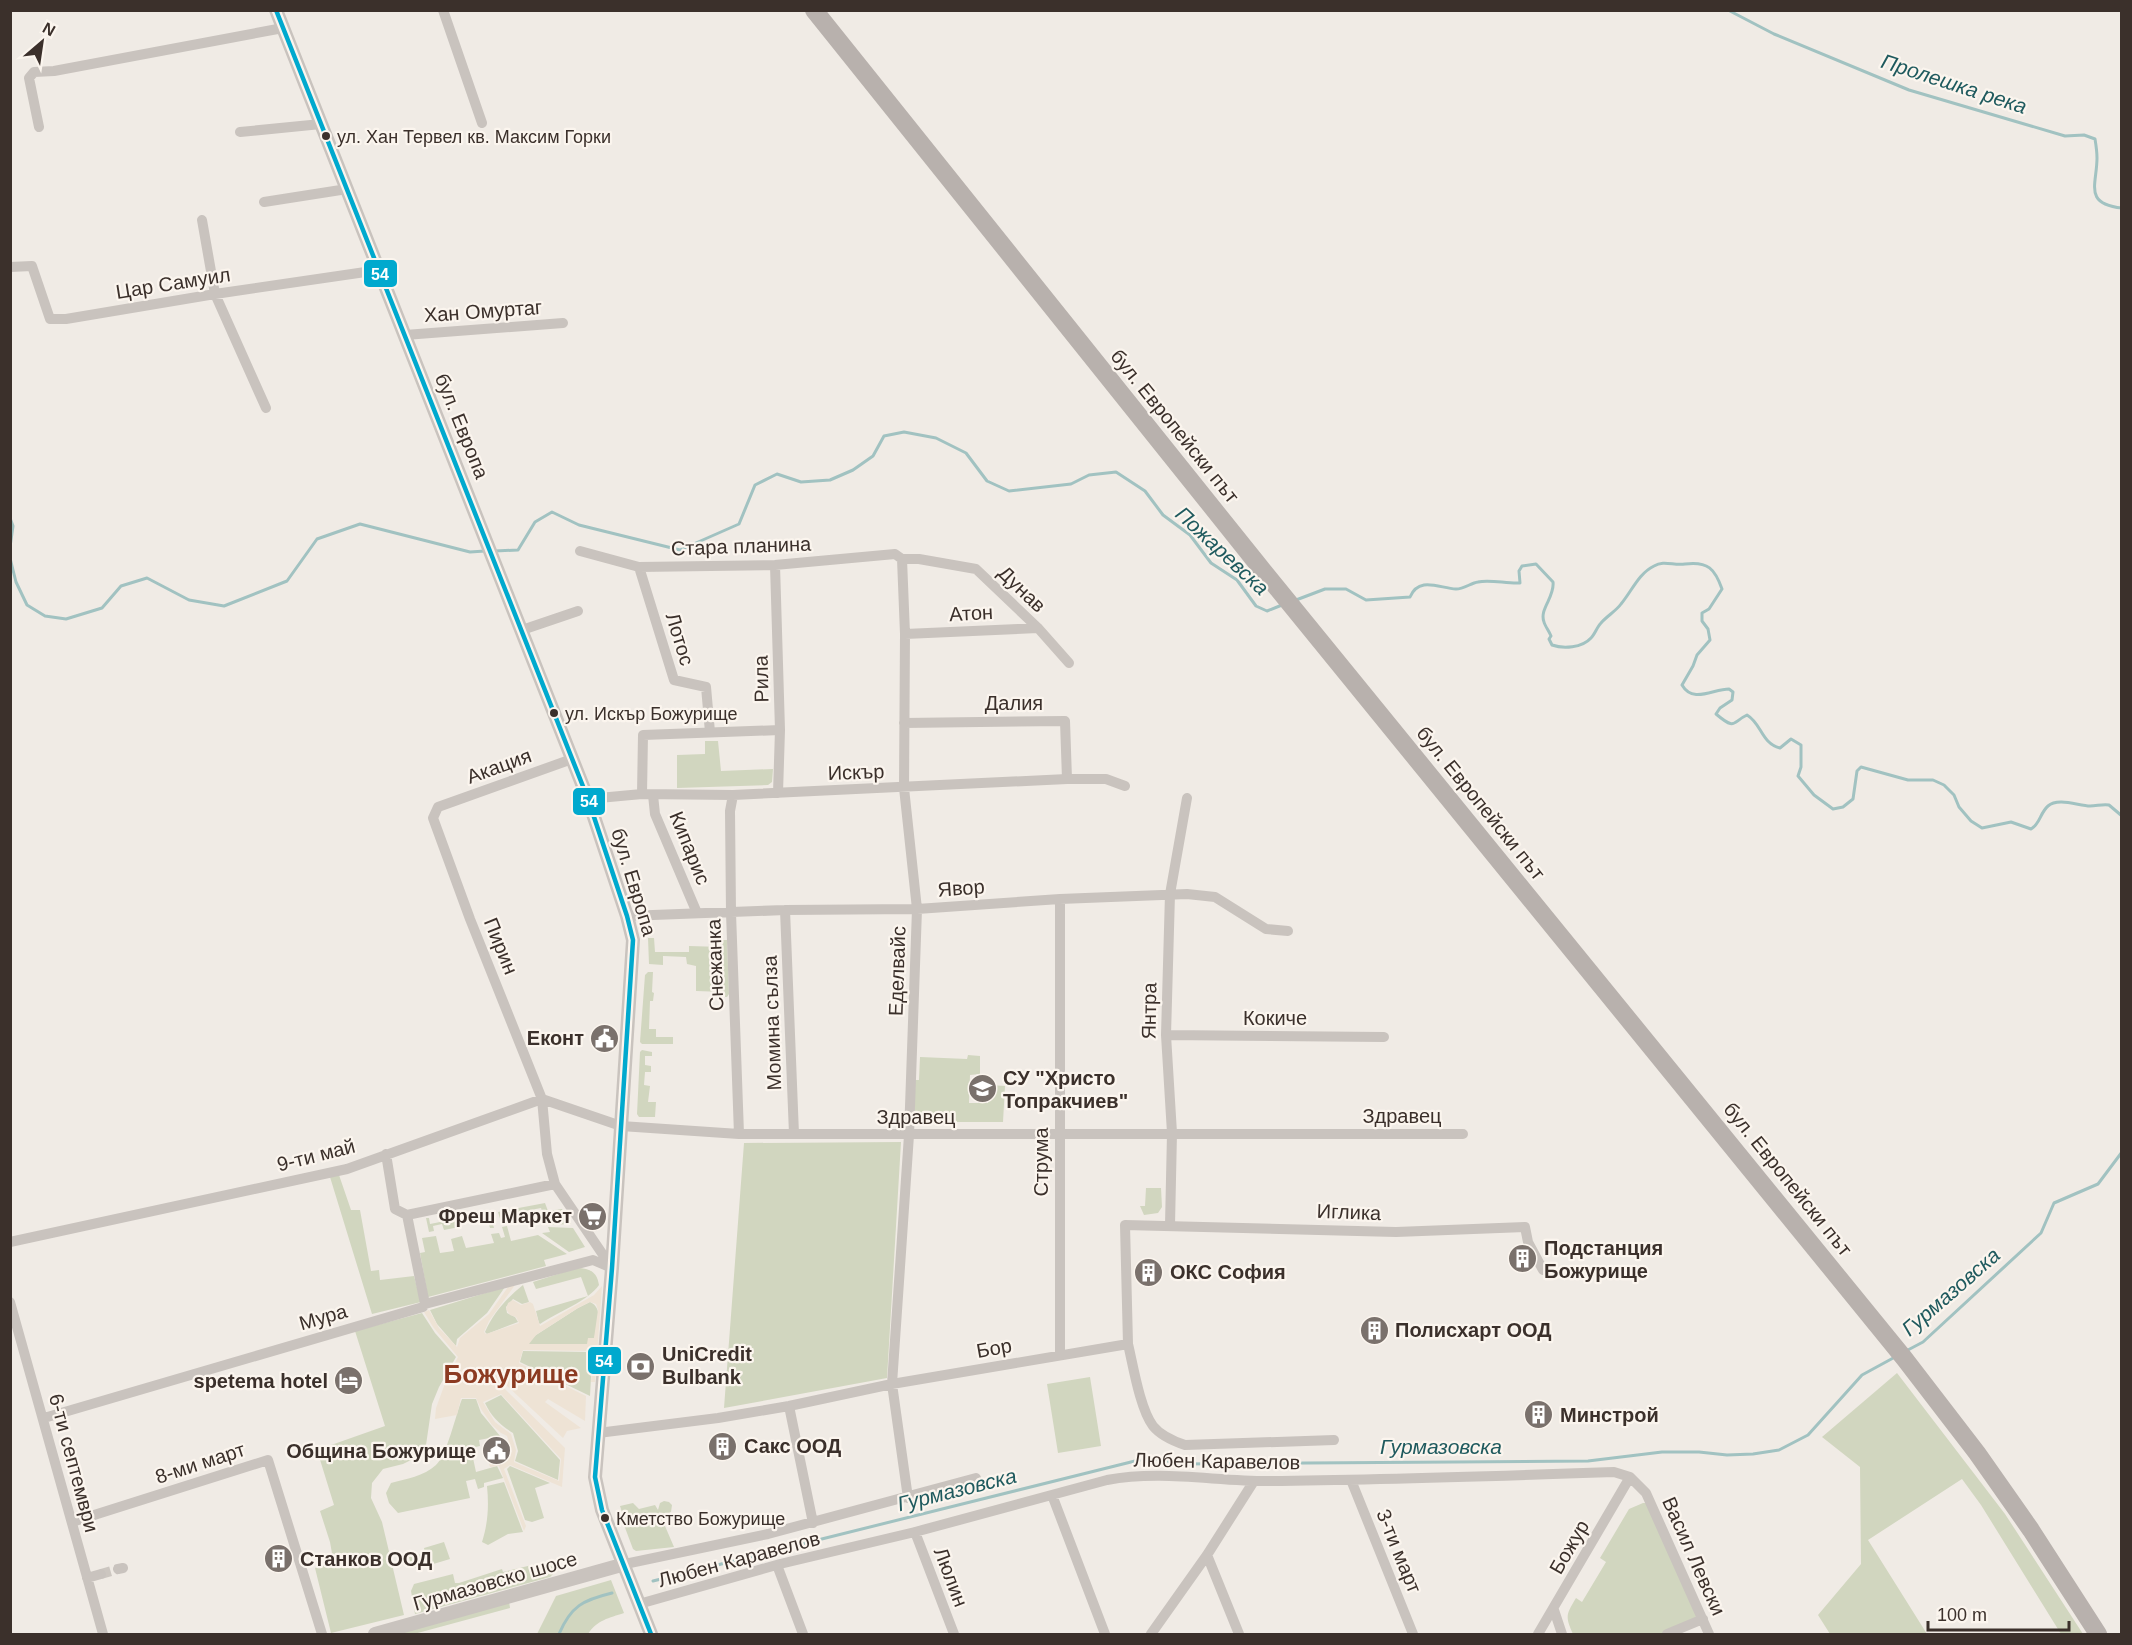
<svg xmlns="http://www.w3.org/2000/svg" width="2132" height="1645" font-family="Helvetica,sans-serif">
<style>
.green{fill:#d1d6bf}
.plaza{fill:#eee3d5;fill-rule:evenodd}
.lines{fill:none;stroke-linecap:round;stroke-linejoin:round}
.stream{stroke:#a1c2c1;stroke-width:3}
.minor-tunnel{stroke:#ccc6c0;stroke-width:10;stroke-dasharray:10 5;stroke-linecap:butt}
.minor{stroke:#c9c3be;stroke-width:10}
.tertiary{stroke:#c9c3be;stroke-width:14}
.primary{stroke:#b8b1ad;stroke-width:18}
.bus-1-casing{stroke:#fbf5ee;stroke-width:9}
.bus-1{stroke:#00a9ce;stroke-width:4.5}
.bus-dot{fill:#3b302b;stroke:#fbf5ee;stroke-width:2}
.labels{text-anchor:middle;stroke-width:4.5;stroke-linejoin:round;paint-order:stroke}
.bus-label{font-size:18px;fill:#3b302b;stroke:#fbf5ee;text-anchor:start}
.street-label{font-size:20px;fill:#3b302b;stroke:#fbf5ee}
.poi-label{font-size:20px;font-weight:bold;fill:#3b302b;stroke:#fbf5ee;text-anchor:start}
.water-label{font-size:21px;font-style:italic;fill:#1f5a5e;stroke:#fbf5ee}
.district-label{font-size:26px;font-weight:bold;fill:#8c3b22;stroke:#fbf5ee}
.line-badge{stroke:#fbf5ee;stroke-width:2}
.badge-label{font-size:16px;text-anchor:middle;font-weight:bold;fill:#fff}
</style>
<rect width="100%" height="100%" fill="#f0ebe5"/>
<path class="green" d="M705,741H718L721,771L773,769L772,782L768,785L677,788V755L705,754Z
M648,938H654L655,952H689V946L722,947L723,940H727L729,994L727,997H725L724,992L696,991V966L687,964L686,957L663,956V965L649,964Z
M648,972H653L652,992L654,993L653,1001H650L649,1029H656V1037H673V1044H642L640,1042L645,975Z
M642,1050L652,1052V1056H645V1065L651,1066V1072H645L644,1085L650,1086L648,1102H656L655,1117H639L637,1114L640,1052Z
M968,1055L980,1056V1074L970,1075L969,1103H988L989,1085L1005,1086L1003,1122H914L915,1080H919L920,1057L967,1059Z
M901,1142L887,1378L724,1408L744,1143Z
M339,1175L351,1210H360L371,1271L379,1270L380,1280L414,1276L421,1302L372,1314L330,1177Z
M1146,1188H1161L1162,1207L1158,1213L1144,1215L1140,1206H1145Z
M545,1203L548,1211L562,1209L571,1224L547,1225L541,1208L504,1215L505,1221L501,1222L498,1212Z
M490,1212L494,1228H490L487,1218L458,1224L459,1227L444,1230L442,1224L433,1226L434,1231L429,1232L426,1218H429L430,1224Z
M507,1226L511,1241L538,1235L567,1254L544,1260L546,1266L428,1297L420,1253L425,1252L422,1238L436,1236L440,1253L454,1251L451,1239L462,1236L466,1248L494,1243L491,1234L499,1233L501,1238L505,1237L502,1227Z
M548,1227L573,1228L585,1247L569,1252L542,1233L550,1232Z
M577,1268C590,1268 597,1272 599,1285C588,1301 558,1312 540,1324L539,1323L536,1311L588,1296L581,1277L536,1289L533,1282Z
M523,1285L529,1302L522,1304L513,1299L506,1307L507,1313L515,1317L518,1322L487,1334L485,1332C494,1312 507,1298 523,1285Z
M505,1287L487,1313L457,1339L456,1346L437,1324L430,1310Z
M590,1302C604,1308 597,1327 594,1339L588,1344H529V1341L536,1335L578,1308Z
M422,1313L435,1333L456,1357L439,1387L432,1404L426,1445L415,1458L403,1464L383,1469L372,1483L371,1498L382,1522L404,1615L331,1633L315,1568L333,1559L330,1542L320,1511L334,1505L317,1450L385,1426L355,1331Z
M523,1351L588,1352L587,1357L592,1358L590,1396L520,1362Z
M1897,1373L2005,1514L2083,1634H2061L1981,1505L1962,1479L1868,1540L1927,1634H1830L1818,1615L1861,1564L1860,1467L1822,1437Z
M1090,1377L1101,1446L1058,1453L1047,1384Z
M501,1395L560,1460L558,1480L515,1461L518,1451L513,1433C500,1425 491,1416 485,1403Z
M462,1399H476L481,1413L500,1436L479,1440L480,1446L471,1448L473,1457L466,1459L473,1458L476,1472L497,1466L503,1478L484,1483V1487L478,1489L475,1479L466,1481L470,1498L398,1513L389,1503L386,1493L391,1483C406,1479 424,1476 436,1465C447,1455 456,1414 462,1399Z
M510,1466L550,1483L535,1488L544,1518L532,1522L525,1520L507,1469Z
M504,1482L523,1532L508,1534L488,1545L482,1542C488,1523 489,1506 487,1486Z
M664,1501L669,1502L672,1505L671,1512L665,1515L659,1512L674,1547L636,1551L633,1549L624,1525L626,1524L620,1506L633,1503L639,1509L655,1505L658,1510L660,1503Z
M1643,1503H1647L1701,1620L1670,1634H1573C1565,1616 1566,1615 1576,1598L1582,1602L1606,1562L1600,1558L1629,1509Z
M444,1542L450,1559L420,1568C412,1568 411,1565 409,1557L425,1553L424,1548Z
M548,1564L554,1568L553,1574L550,1577L415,1614L411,1591L414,1584L453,1574L455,1583H459L502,1569L503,1572L532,1565Z
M611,1580L624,1613C609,1618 597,1620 588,1634H537L556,1596Z
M509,1601L510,1608L414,1634H392Z"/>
<path class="plaza" d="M515,1285L489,1321L484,1332L486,1334L519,1323L516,1317L510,1315L506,1309L508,1303L513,1300L521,1305L530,1302L533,1304L540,1326L594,1295L602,1286L595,1382H591L593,1357L588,1356V1351L523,1350L519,1363L586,1396L585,1421L548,1399L545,1402L581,1428L567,1431L563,1438L506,1385L503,1387L565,1448L562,1487L510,1465L504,1469L526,1526L524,1531L499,1466L490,1467L487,1457L512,1452L507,1436L501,1433L492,1425L481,1409L476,1398H461L457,1415L435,1419L436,1408L447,1378L458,1357L433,1327L424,1312L429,1310L439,1328L457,1347L460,1338L489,1314L508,1287ZM590,1302L596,1304L598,1310L594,1338H588L587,1344H529L536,1335L578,1308ZM501,1394L561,1459L559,1481L514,1462L516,1450L511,1434L495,1422L483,1402Z"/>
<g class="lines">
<path class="stream" d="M1728,10L1774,34L1909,90L2065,136L2084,135L2095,139C2096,145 2097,152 2097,158C2097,184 2083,204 2122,208
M10,518L13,526L10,547
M495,551L518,550L535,522L552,512L579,525L680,550L739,524L755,485L777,474L801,482L830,480L853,470L873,456L884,436L904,432L936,438L966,453L987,481L1009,491L1071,484L1089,475L1116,472L1145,491L1163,515L1190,535L1211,563L1237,580L1256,606L1267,611L1282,605
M10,558L16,582L27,605L45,616L66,619L102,608L121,586L147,578L189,600L224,606L287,581L317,539L360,524L470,552L485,551
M1296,600L1325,589H1346L1366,600L1410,597C1419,576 1439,588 1456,589C1464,589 1471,583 1478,582C1490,579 1507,584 1520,583L1519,571L1522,566L1536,564L1553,582C1555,597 1539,609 1544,622C1545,626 1549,631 1551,636L1549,639L1552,645C1563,649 1582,648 1591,638C1595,634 1597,627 1601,623C1607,616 1616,611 1621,604C1632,591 1638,574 1654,566C1664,560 1674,566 1685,564C1708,561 1715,569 1722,589L1709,609L1702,613V621L1708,629L1710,640L1697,655L1693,666L1682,685C1693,704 1713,689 1729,689L1733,692L1732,700L1720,708L1716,714C1736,731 1732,722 1747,715C1762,724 1761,743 1780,748L1791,739L1801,745V767L1798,776L1814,795L1833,809L1843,807L1853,799L1857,771L1861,767L1908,780H1933L1944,785L1954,795L1959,807L1971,821L1982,828L2011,822L2031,829C2040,824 2040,813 2048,806C2058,797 2079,806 2090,806C2097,806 2102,804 2109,805L2122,816
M1906,1351L1923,1342L2041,1233L2054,1203L2098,1184L2122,1152
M653,1581L1139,1460L1158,1459L1181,1464L1588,1461L1662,1452H1699L1727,1455L1753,1454L1779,1450L1808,1435L1862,1375L1895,1357
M559,1634C571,1606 583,1600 612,1593"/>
<path class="minor-tunnel" d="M101,1574L118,1569"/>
<path class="minor" d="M443,10L482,123
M39,127L29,78L34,72L54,71L283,28
M240,132L321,124
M264,202L347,189
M202,220L215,294L266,408
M10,267L32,266L50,319H66L215,294L379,270
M405,335L563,323
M580,551L639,567L775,565L895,554L902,559
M902,559L905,634L904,788L917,909L909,1135L892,1384L908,1498
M902,559H919L976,569L1038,628L1069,663
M775,565L780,730L778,793
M639,567L674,680L706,687L710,732
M522,630L578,611
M905,634L1038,628
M904,723L1065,721L1067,779
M572,759L438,807L433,818L470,919L542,1099L547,1154L555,1184L612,1268
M642,794L643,735L780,730
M653,795L655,814L697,913
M733,795L730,811L731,913L739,1134
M588,799L642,794L733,795L1067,779H1106L1125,786
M785,910L794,1134
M627,916L785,910L917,909L1060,899L1187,894L1215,897L1266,929L1288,931
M1166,1035L1384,1037
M386,1154L395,1209L407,1215
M1170,1225L1172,1133L1166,1035L1170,894L1187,798
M10,1242L347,1169L542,1099L621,1126L739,1134H1463
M10,1302L103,1634
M425,1304L407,1215L555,1184
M1128,1344L1125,1225L1396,1232L1525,1227L1528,1242L1543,1270
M1060,1354V899
M789,1406L813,1523
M44,1418L423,1307L425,1304L593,1260L612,1268
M598,1433L718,1418L789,1406L892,1384L1128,1344C1133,1365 1140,1409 1153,1426C1161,1436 1173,1441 1185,1445L1334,1440
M1351,1480L1413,1634
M1052,1495L1105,1634
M72,1522L268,1460L322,1634
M915,1532L954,1634
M1207,1555L1239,1634
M625,1564L768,1534L976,1478
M777,1565L803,1634
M118,1569L123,1568
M87,1578L101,1574
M639,1604L780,1564L915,1532L1107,1480C1160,1470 1214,1481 1267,1481C1382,1480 1498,1476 1614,1472L1630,1477L1646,1493L1709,1634
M1554,1610L1562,1634
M1151,1634L1207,1555L1254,1481
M1538,1634L1630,1477
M1667,1634L1703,1619"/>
<path class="tertiary" d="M276,10L588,799L627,916L633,940L612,1268L595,1477L602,1510L651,1634
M375,1634L625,1564"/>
<path class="primary" d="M814,10L1256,562L1904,1358L1977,1453L2031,1530L2098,1634"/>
<defs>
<path id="bus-1" d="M276,10L588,799L627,916L633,940L612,1268L595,1477L602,1510L651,1634"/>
</defs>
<use href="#bus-1" class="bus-1-casing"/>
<use href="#bus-1" class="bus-1"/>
</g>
<defs>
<symbol id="civic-disc" viewBox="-11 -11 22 22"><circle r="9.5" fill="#7a716c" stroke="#fbf5ee"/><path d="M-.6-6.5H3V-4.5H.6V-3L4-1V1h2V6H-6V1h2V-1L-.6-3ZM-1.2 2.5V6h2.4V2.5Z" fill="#fff"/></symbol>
<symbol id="school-disc" viewBox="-11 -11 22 22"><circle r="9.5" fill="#7a716c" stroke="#fbf5ee"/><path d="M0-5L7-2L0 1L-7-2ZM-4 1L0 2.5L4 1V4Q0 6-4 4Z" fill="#fff"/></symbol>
<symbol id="supermarket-disc" viewBox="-11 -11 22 22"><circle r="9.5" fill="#7a716c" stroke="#fbf5ee"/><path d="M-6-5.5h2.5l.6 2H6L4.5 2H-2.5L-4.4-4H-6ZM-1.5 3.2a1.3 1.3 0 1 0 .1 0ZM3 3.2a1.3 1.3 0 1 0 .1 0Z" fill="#fff"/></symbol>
<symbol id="building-disc" viewBox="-11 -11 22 22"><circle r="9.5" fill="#7a716c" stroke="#fbf5ee"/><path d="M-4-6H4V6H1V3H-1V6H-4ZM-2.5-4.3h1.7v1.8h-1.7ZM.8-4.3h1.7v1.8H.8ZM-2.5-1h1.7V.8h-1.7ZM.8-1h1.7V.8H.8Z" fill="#fff"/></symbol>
<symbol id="bank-disc" viewBox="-11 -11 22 22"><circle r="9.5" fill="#7a716c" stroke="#fbf5ee"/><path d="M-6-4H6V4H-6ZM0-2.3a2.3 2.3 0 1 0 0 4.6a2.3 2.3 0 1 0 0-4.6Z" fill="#fff"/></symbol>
<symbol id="hotel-disc" viewBox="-11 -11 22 22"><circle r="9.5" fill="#7a716c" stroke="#fbf5ee"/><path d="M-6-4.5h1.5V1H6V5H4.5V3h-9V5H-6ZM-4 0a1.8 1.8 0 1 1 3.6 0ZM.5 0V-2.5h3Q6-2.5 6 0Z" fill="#fff"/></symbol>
</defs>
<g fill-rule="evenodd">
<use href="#civic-disc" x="588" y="1022" width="33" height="33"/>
<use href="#school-disc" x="966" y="1072" width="33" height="33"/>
<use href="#supermarket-disc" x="576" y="1200" width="33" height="33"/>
<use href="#building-disc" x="1506" y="1242" width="33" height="33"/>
<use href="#building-disc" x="1132" y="1256" width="33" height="33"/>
<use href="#building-disc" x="1358" y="1314" width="33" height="33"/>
<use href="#bank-disc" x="624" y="1350" width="33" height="33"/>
<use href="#hotel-disc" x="332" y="1364" width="33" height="33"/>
<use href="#building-disc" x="1522" y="1398" width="33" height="33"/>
<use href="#building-disc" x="706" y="1430" width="33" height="33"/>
<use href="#civic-disc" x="480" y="1434" width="33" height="33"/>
<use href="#building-disc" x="262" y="1542" width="33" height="33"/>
</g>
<g class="bus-dot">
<circle cx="326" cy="136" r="5"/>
<circle cx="554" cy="713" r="5"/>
<circle cx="605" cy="1518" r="5"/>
</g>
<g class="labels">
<g class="bus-label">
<text x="337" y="143">ул. Хан Тервел кв. Максим Горки</text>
<text x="565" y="720">ул. Искър Божурище</text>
<text x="616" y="1525">Кметство Божурище</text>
</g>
<g class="street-label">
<text transform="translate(173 283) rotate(-9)" y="7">Цар Самуил</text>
<text transform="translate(483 311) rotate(-4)" y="7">Хан Омуртаг</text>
<text transform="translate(462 426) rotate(68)" y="7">бул. Европа</text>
<text transform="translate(1175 426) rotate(51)" y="7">бул. Европейски път</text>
<text transform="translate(741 546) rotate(-2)" y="7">Стара планина</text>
<text transform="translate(1022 589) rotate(44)" y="7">Дунав</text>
<text transform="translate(971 613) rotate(-3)" y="7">Атон</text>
<text transform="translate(680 639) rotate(73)" y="7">Лотос</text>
<text transform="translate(761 679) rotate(-91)" y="7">Рила</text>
<text x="1014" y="710">Далия</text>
<text transform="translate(499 766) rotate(-20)" y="7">Акация</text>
<text transform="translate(856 772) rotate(-2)" y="7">Искър</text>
<text transform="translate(1481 803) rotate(51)" y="7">бул. Европейски път</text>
<text transform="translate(690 848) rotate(68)" y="7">Кипарис</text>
<text transform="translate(634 882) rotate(73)" y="7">бул. Европа</text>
<text transform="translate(961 888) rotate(-4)" y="7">Явор</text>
<text transform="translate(501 946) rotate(68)" y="7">Пирин</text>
<text transform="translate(715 965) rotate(-92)" y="7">Снежанка</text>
<text transform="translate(897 971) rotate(-88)" y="7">Еделвайс</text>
<text transform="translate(1149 1011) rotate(-89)" y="7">Янтра</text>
<text x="1275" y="1025">Кокиче</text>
<text transform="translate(772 1023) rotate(-92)" y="7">Момина сълза</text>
<text x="1402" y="1123">Здравец</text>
<text x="916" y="1124">Здравец</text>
<text transform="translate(316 1155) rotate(-14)" y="7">9-ти май</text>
<text transform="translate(1041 1162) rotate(-90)" y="7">Струма</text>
<text transform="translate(1788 1179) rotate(51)" y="7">бул. Европейски път</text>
<text transform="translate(1349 1212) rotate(2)" y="7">Иглика</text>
<text transform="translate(323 1317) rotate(-16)" y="7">Мура</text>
<text transform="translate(994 1348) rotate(-10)" y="7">Бор</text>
<text transform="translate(1217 1461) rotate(1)" y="7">Любен Каравелов</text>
<text transform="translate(74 1463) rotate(75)" y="7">6-ти септември</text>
<text transform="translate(200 1463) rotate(-18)" y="7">8-ми март</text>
<text transform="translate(1569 1547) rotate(-60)" y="7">Божур</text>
<text transform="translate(1399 1551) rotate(68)" y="7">3-ти март</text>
<text transform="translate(1694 1556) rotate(66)" y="7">Васил Левски</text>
<text transform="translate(739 1559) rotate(-15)" y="7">Любен Каравелов</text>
<text transform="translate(951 1577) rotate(69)" y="7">Люлин</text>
<text transform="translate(495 1581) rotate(-16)" y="7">Гурмазовско шосе</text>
</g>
<g class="poi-label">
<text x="584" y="1045" text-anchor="end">Еконт</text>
<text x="1003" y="1085">СУ "Христо<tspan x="1003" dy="23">Топракчиев"</tspan></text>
<text x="572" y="1223" text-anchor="end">Фреш Маркет</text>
<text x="1544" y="1255">Подстанция<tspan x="1544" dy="23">Божурище</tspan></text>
<text x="1170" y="1279">ОКС София</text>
<text x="1395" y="1337">Полисхарт ООД</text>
<text x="662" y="1361">UniCredit<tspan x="662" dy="23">Bulbank</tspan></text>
<text x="328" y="1388" text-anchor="end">spetema hotel</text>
<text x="1560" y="1422">Минстрой</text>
<text x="744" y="1453">Сакс ООД</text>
<text x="476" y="1458" text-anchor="end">Община Божурище</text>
<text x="300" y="1566">Станков ООД</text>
</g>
<g class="water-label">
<text transform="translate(1954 84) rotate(18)" y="7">Пролешка река</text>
<text transform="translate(1222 551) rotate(43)" y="7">Пожаревска</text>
<text transform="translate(1951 1292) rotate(-41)" y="7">Гурмазовска</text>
<text x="1441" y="1454">Гурмазовска</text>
<text transform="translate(957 1490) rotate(-14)" y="7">Гурмазовска</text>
</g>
<g class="district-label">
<text x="511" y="1383">Божурище</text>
</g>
</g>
<g class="line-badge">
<rect x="363" y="259" width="35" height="29" rx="6" fill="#00a9ce"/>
<rect x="572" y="787" width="34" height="29" rx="6" fill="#00a9ce"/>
<rect x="587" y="1346" width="35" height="29" rx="6" fill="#00a9ce"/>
</g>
<g class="badge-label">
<text x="380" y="280">54</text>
<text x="589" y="807">54</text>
<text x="604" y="1367">54</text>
</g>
<rect width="2132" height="1645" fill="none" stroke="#3b302b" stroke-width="24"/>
<g transform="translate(42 42) rotate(29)" stroke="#fbf5ee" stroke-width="4.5" paint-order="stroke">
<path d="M0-4.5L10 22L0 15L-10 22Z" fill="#3b302b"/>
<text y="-9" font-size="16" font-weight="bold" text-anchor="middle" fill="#3b302b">N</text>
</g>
<path d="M1928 1621v9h141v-9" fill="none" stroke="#3b302b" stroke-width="3"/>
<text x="1937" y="1621" font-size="18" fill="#3b302b" stroke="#fbf5ee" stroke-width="4.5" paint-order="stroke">100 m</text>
</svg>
